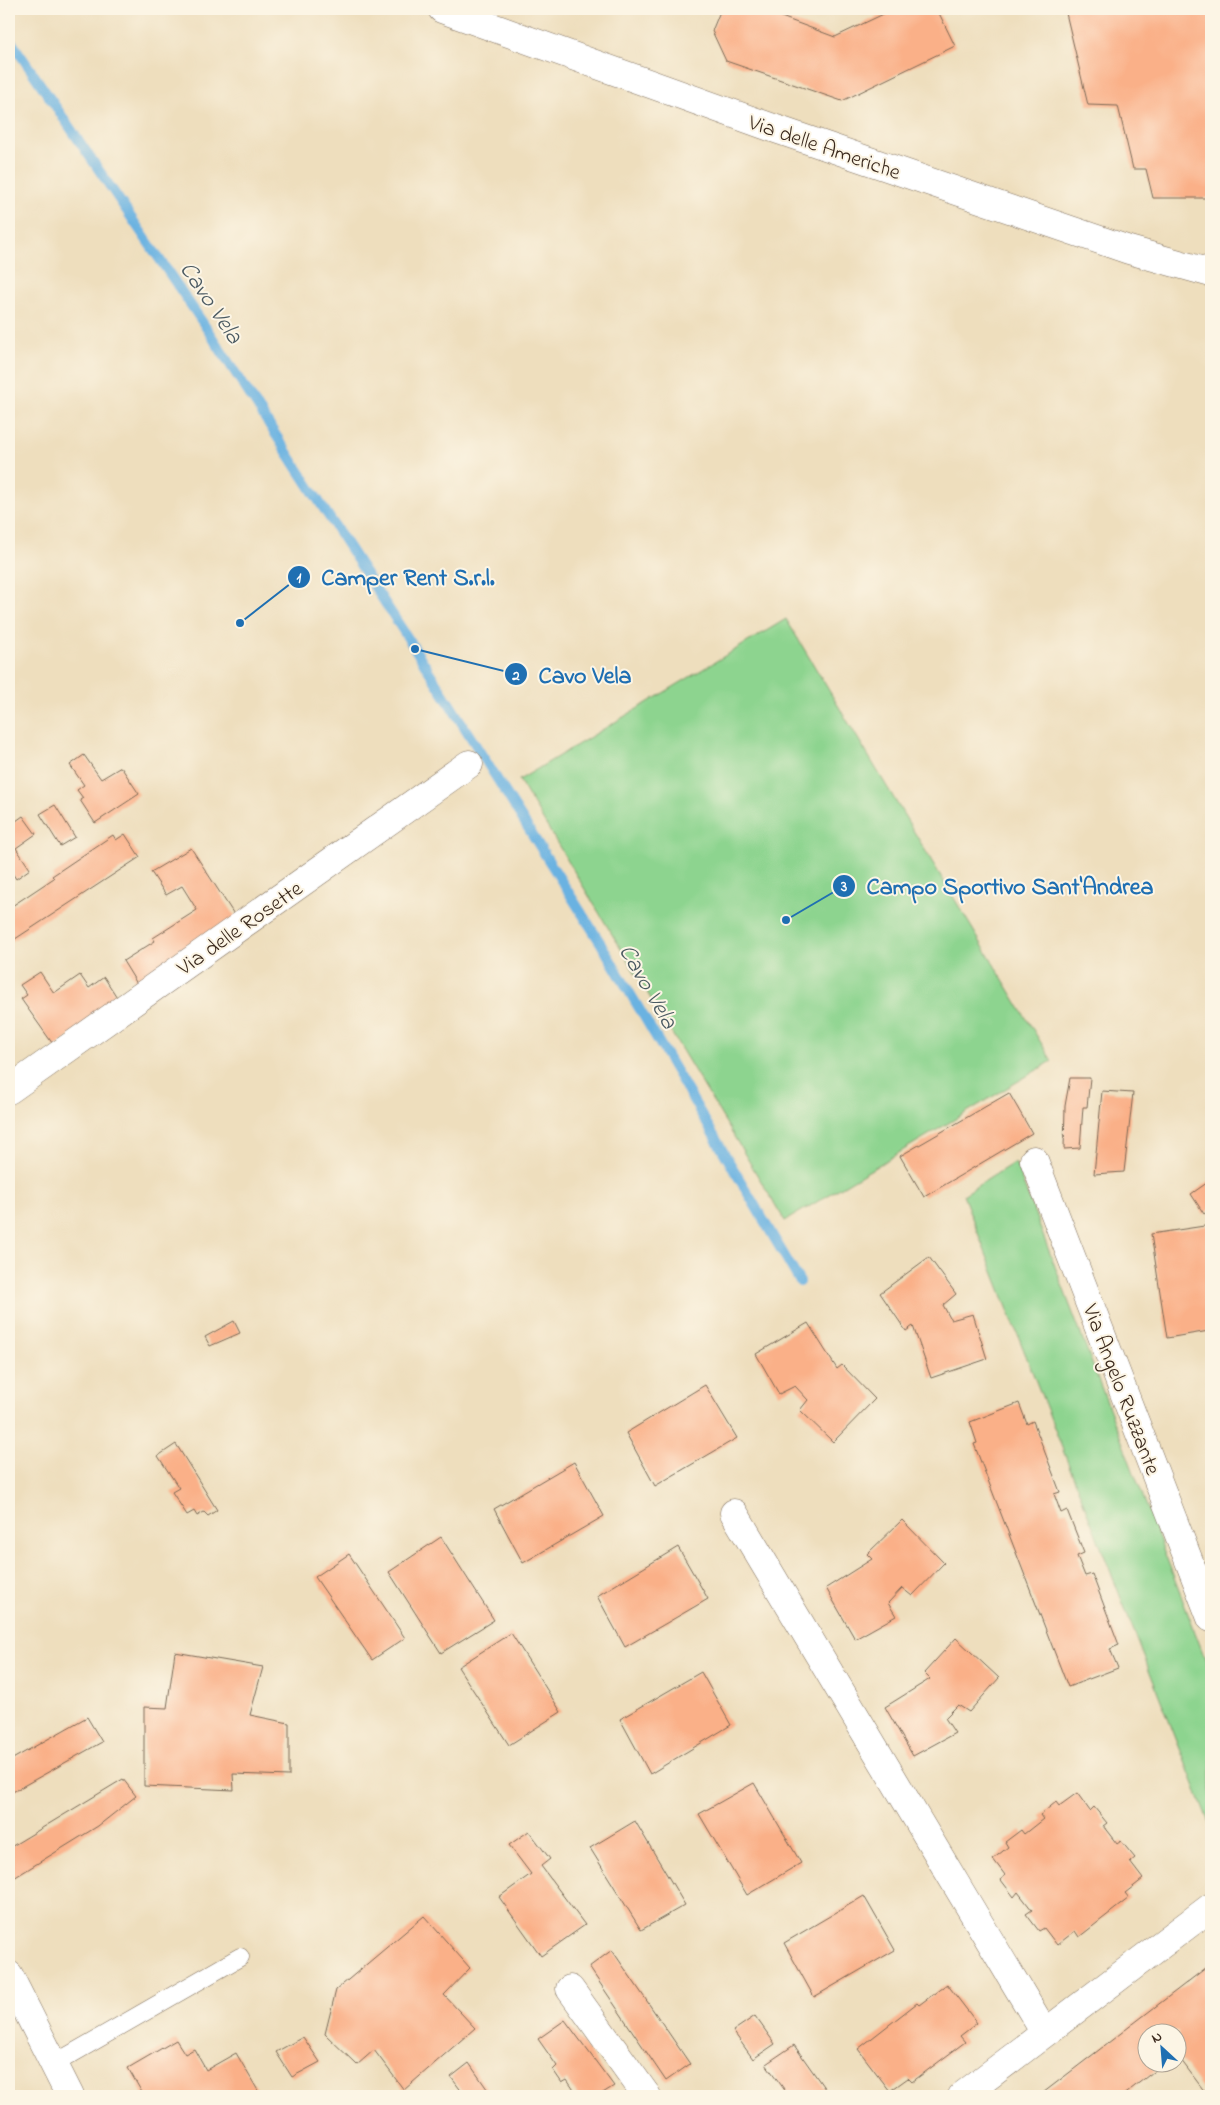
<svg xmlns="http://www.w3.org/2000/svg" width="1220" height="2105" font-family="'Indie Flower',sans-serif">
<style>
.green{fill:#8dd48f;stroke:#647f56}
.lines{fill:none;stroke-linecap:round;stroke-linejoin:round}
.stream{stroke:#6ab2e1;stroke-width:10}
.building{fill:#fab088}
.lane-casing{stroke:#7a6956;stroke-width:19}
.street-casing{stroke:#7a6956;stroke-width:29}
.primary-casing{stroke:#7a6956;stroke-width:29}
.lane{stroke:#fff;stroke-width:18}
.street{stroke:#fff;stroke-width:28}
.primary{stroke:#fff;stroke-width:28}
.labels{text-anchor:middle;stroke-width:4;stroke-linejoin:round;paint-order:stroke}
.street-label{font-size:22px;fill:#3b2a1e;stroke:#fcf5e5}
.water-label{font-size:24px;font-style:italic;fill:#4b5a62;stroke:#fcf5e5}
.leader{fill:none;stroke:#1f6fb2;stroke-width:2}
.callout-dot{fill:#1f6fb2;stroke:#fcf5e5;stroke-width:2}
.mark-label{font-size:15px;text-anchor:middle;font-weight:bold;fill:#fff}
.callout-label{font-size:24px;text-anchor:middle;font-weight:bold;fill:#1f6fb2;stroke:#fcf5e5;stroke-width:4;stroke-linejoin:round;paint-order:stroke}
</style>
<rect width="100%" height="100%" fill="#fcf5e5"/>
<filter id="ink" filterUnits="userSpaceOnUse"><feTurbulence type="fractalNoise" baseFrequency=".02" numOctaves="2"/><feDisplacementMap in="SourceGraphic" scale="10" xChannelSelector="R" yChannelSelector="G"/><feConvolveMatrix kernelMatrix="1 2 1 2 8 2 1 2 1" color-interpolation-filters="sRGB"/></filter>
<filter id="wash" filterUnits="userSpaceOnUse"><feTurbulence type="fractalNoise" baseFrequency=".0096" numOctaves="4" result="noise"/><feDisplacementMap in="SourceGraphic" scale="20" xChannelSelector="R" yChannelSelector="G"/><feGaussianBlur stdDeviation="1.12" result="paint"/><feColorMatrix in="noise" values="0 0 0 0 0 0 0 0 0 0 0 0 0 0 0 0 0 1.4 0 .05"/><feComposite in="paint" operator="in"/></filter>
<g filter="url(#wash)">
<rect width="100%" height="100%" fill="#eedebd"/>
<path class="green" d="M786,619L1052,1061L785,1221L519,780Z
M1015,1162L1211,1674V1828L963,1195Z"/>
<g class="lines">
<path class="stream" d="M9,38L203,323L415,649L600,942L800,1282"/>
</g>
<g id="blocks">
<path class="building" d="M721,9H760L835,37L894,9H937L955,46L842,101L726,61L712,31Z
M1065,9H1211V198H1153L1146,169H1133L1118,106L1088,105Z
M84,755L101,779L121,767L139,794L95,823L80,800L83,798L77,790L84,785L70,765Z
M55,805L75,837L60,846L40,814Z
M23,816L36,834L16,848L30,869L16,879L9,868V826Z
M125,834L140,857L9,943V908L54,878L52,876L113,835L116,840Z
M191,848L239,922L139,987L123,961L155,941L153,938L197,910L182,886L166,895L151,872Z
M40,972L54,993L80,975L89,988L104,977L120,1002L55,1047L21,999L27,995L20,985Z
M1070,1078H1090L1087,1107H1083L1080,1148L1064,1149L1065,1106Z
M1102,1091L1133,1093L1124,1172L1094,1174Z
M1009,1093L1032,1133L924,1197L900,1156Z
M1211,1180V1209L1204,1214L1191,1194Z
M1211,1225V1337L1209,1331L1167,1338L1151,1234Z
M929,1257L956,1294L943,1305L951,1320L973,1314L987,1359L931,1378L913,1326L906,1331L880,1293Z
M234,1321L240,1333L210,1346L205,1337Z
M808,1323L837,1369L842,1365L875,1399L833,1442L800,1410L808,1400L795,1386L779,1394L756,1354Z
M705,1385L737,1438L655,1486L626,1433Z
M1019,1403L1027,1424L1033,1421L1060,1492L1054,1494L1061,1513L1067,1510L1084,1553L1077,1556L1085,1576L1092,1574L1119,1645L1110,1649L1118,1668L1068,1687L974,1444L977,1443L970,1422Z
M176,1444L217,1510L208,1516L204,1512L197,1516L194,1511L187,1515L172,1492L179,1488L158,1456Z
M574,1462L604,1516L523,1563L494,1509Z
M902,1520L944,1563L912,1596L902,1588L888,1603L896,1616L855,1639L826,1588L872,1559L867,1554Z
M441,1537L494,1620L441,1653L389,1572Z
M678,1547L708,1599L625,1647L597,1596Z
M349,1554L405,1638L372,1660L315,1577Z
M511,1633L561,1712L509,1745L458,1667Z
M956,1638L999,1678L969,1712L958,1705L945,1718L955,1733L913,1756L885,1707L930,1679L924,1673Z
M175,1652L263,1667L250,1715L289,1723V1776L233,1774L234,1790L144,1786V1707L167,1708Z
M701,1672L731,1725L650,1774L620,1719Z
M87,1717L102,1742L9,1794V1761Z
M123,1779L136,1796L98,1826L9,1881V1848Z
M754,1783L801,1863L747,1895L699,1814Z
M1077,1793L1090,1811L1094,1807L1107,1823L1103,1826L1117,1844L1121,1841L1135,1858L1130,1862L1143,1879L1125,1893L1129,1898L1079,1937L1075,1931L1057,1945L1044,1928L1039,1931L1026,1914L1032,1910L1018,1892L1014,1897L1001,1880L1005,1875L993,1859L1008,1847L1005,1842L1021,1830L1024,1834L1043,1819L1040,1815L1056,1802L1059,1806Z
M635,1821L685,1905L641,1930L590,1848Z
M529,1831L550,1859L541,1866L585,1925L541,1956L499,1897L531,1874L509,1845Z
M864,1896L895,1950L814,1997L784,1943Z
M424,1916L470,1968L444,1995L475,2028L404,2090L374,2050L357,2065L325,2034L336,1990Z
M612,1950L690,2064L666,2081L589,1967Z
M1211,1964V2096H1208L1178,2056V2032H1148V2062H1166L1122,2096H1039Z
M947,1984L977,2023L960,2036L965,2042L912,2082L908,2078L890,2091L858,2049L917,2003L919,2005Z
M755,2016L775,2044L753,2059L733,2031Z
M565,2020L614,2086L598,2096H578L567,2080L562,2083L553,2070L557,2066L538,2039Z
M303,2037L320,2062L292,2077L276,2052Z
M176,2040L185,2054L194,2049L206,2070L236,2053L260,2094L256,2096H181L180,2094L177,2096H144L128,2068Z
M794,2045L830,2096H789L766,2064Z
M469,2063L492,2096H465L451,2077Z"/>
</g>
</g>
<g filter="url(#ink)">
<use href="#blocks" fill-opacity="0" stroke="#7a6956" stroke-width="1"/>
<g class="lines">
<defs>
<path id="lane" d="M54,2064L240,1957"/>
<path id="street" d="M9,1090L469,764
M1034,1160L1211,1618
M734,1513L1045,2033
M9,1975L70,2096
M570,1989L647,2096
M962,2096L1211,1907"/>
<path id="primary" d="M442,9L773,128L1129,250L1211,273"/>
</defs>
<use href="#lane" class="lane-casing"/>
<use href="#street" class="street-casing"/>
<use href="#primary" class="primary-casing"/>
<use href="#lane" class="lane"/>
<use href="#street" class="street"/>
<use href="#primary" class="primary"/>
</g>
</g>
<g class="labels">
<g class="street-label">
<text transform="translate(825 146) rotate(19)" y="8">Via delle Americhe</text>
<text transform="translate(239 927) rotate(-35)" y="8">Via delle Rosette</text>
<text transform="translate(1123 1389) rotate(69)" y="8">Via Angelo Ruzzante</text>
</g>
<g class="water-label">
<text transform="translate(212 302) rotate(56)" y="8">Cavo Vela</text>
<text transform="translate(649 986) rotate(60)" y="8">Cavo Vela</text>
</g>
</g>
<path class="leader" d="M240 623L299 577M415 649L516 674M786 920L844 886"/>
<g class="callout-dot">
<circle cx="240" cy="623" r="5"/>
<circle cx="415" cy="649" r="5"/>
<circle cx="786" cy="920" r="5"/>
<circle cx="299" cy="577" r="12"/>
<circle cx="516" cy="674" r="12"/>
<circle cx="844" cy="886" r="12"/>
</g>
<g class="mark-label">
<text x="299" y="582">1</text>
<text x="516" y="680">2</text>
<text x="844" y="891">3</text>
</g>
<g class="callout-label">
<text x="408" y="585">Camper Rent S.r.l.</text>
<text x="585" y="683">Cavo Vela</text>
<text x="1010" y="894">Campo Sportivo Sant'Andrea</text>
</g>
<rect width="1220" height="2105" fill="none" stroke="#fcf5e5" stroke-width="30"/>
<g transform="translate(1162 2048) rotate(334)"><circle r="24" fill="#fcf5e5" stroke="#afa495"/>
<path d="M0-4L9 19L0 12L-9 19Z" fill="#1f6fb2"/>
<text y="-8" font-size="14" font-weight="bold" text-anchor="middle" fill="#3b2a1e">N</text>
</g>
</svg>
